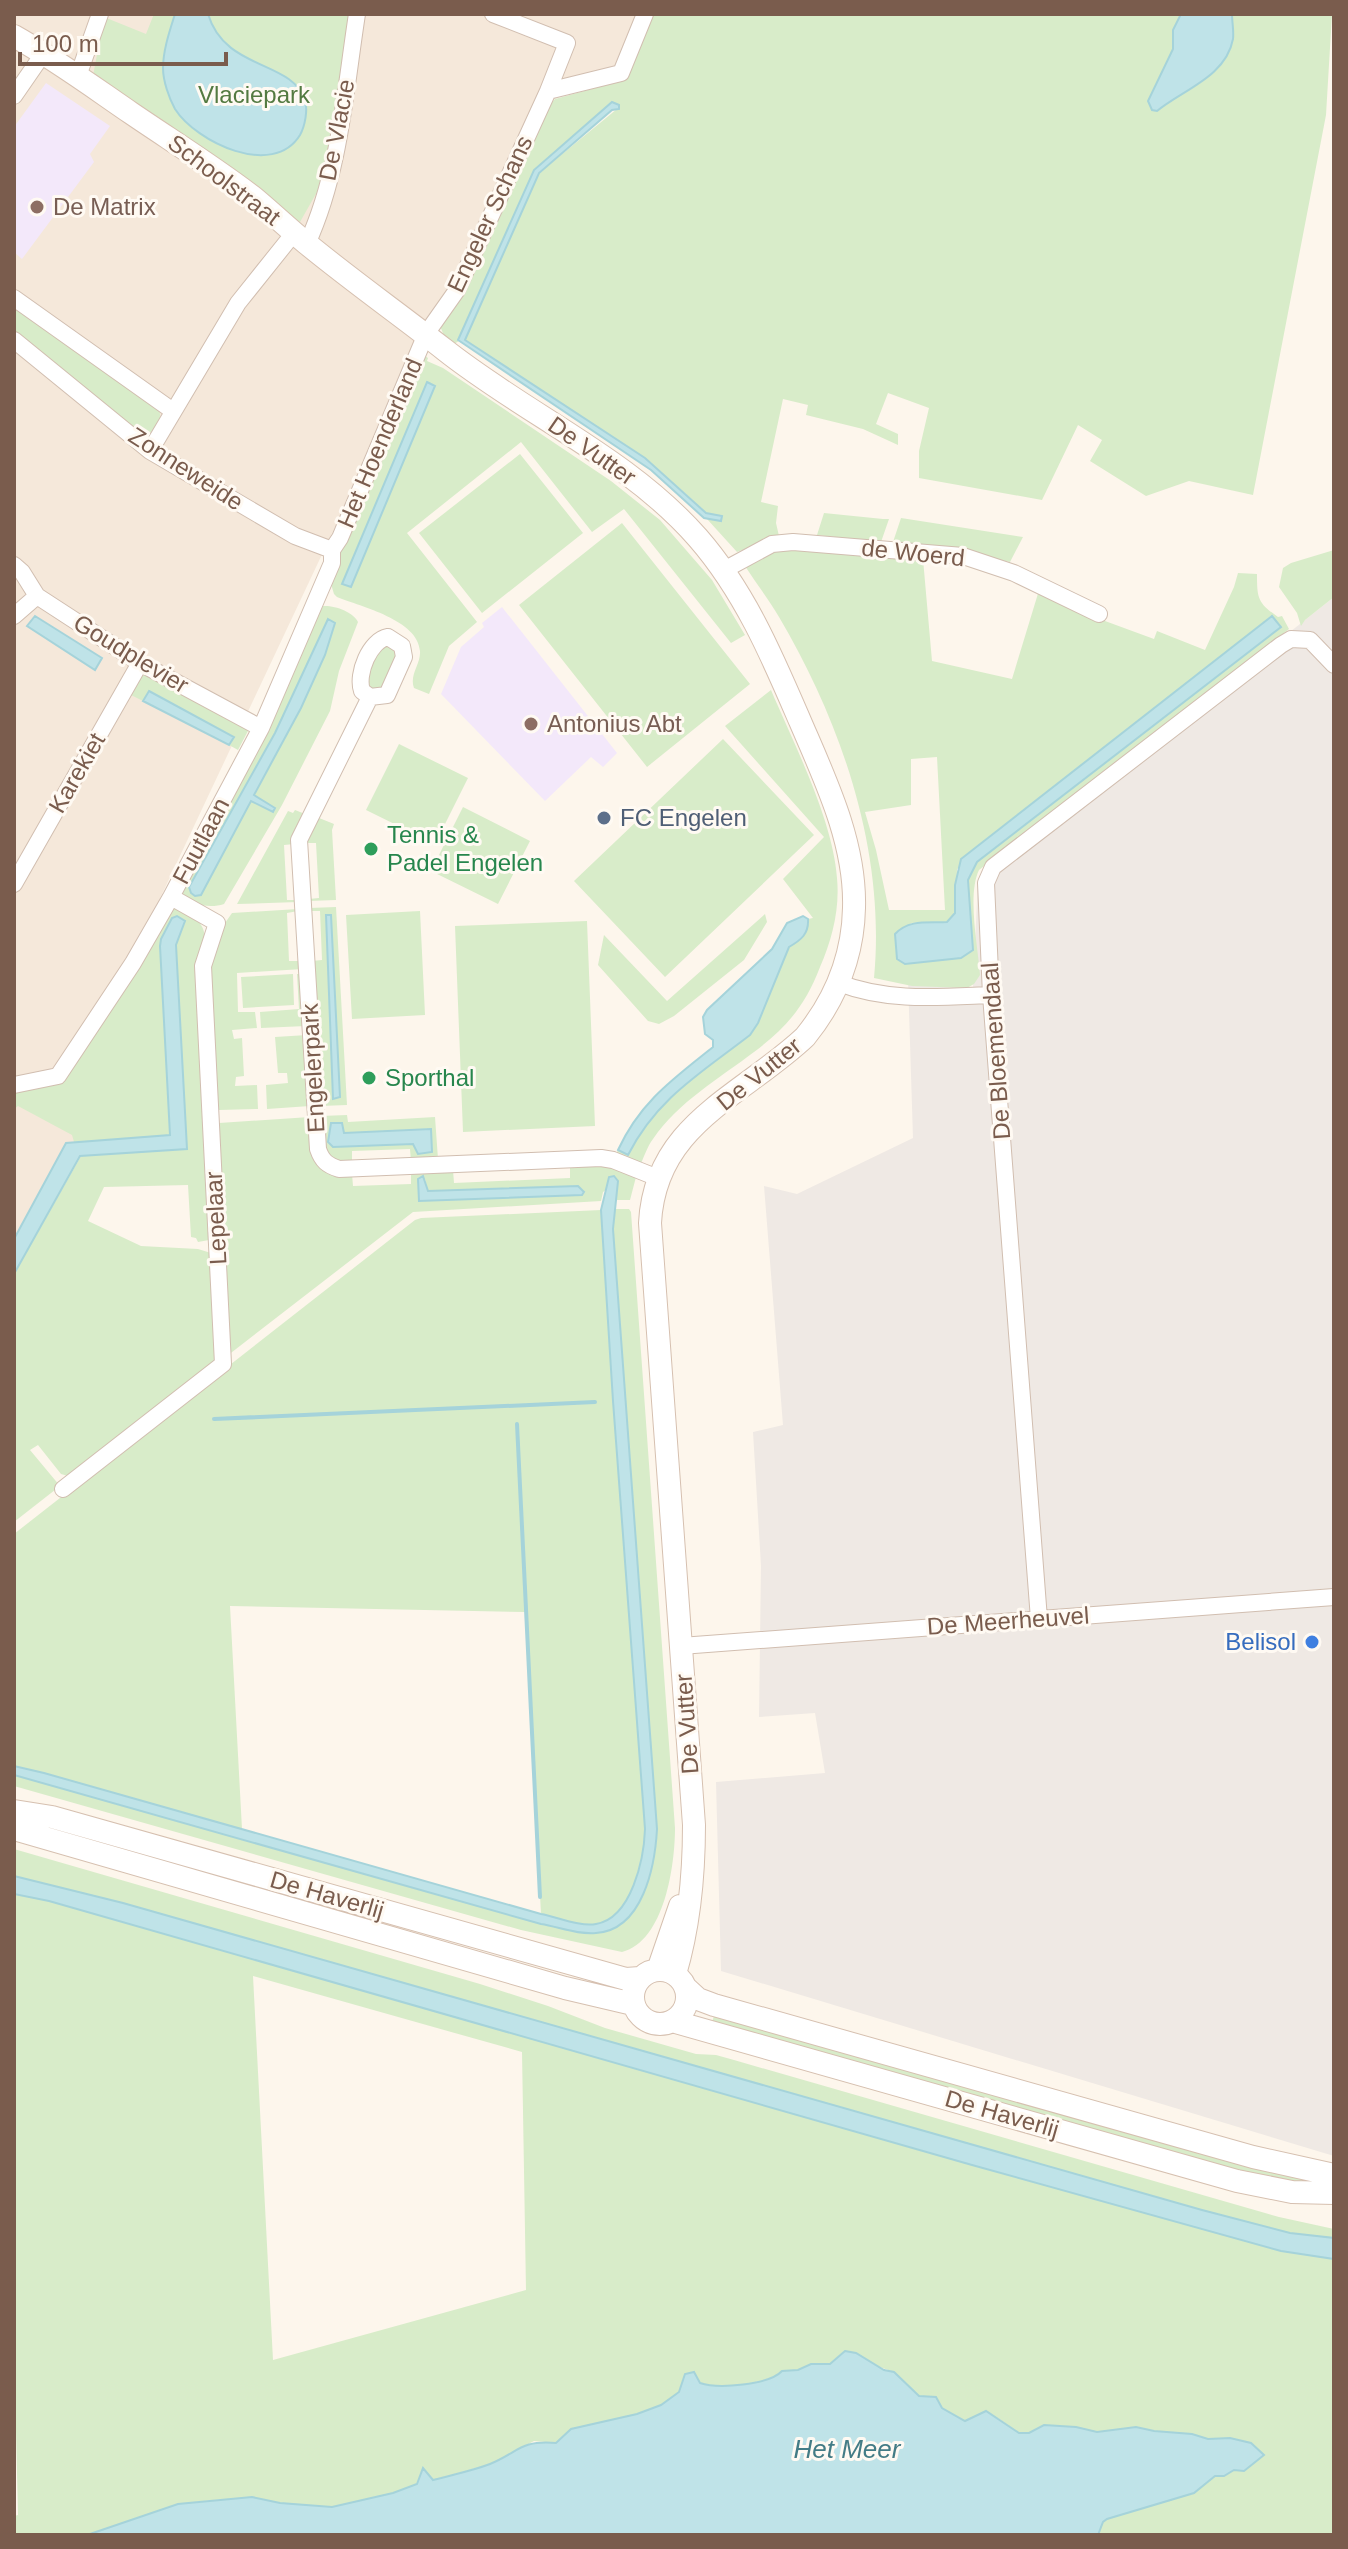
<svg xmlns="http://www.w3.org/2000/svg" width="1348" height="2549" font-family="Helvetica,sans-serif">
<style>
.residential{fill:#f5e8da}
.industrial{fill:#efe9e4}
.education{fill:#f3e8fa}
.green{fill:#d8ecc9;fill-rule:evenodd}
.water{fill:#bfe3e8;stroke:#a5d3da;stroke-width:2}
.lines{fill:none;stroke-linecap:round;stroke-linejoin:round}
.stream{stroke:#a5d3da;stroke-width:4}
.street-casing{stroke:#d1beb0;stroke-width:18}
.secondary-casing{stroke:#d6c0b0;stroke-width:24}
.street{stroke:#fff;stroke-width:16}
.secondary{stroke:#fff;stroke-width:22}
.education-dot{fill:#8d6e63;stroke:#fffaf3;stroke-width:3}
.service-dot{fill:#5c6f8a;stroke:#fffaf3;stroke-width:3}
.leisure-dot{fill:#2e9e5b;stroke:#fffaf3;stroke-width:3}
.shop-dot{fill:#3f7fe0;stroke:#fffaf3;stroke-width:3}
.labels{text-anchor:middle;stroke-width:6;stroke-linejoin:round;paint-order:stroke}
.park-label{font-size:24px;fill:#537a41;stroke:#fffaf3}
.street-label{font-size:24px;fill:#7a5c4d;stroke:#fffaf3}
.education-label{font-size:24px;fill:#785e54;stroke:#fffaf3;text-anchor:start}
.service-label{font-size:24px;fill:#4e5e75;stroke:#fffaf3;text-anchor:start}
.leisure-label{font-size:24px;fill:#27864d;stroke:#fffaf3;text-anchor:start}
.shop-label{font-size:24px;fill:#366cbe;stroke:#fffaf3;text-anchor:end}
.water-label{font-size:26px;font-style:italic;fill:#437c86;stroke:#fffaf3}
</style>
<rect width="100%" height="100%" fill="#fdf6ec"/>
<path class="residential" d="M14,14H646L617,71L550,101L350,495L72,1085L79,1132L14,1258Z"/>
<path class="industrial" d="M1334,597V2156L721,1971L716,1782L825,1773L815,1713L759,1717L761,1566L753,1432L783,1425L764,1186L797,1194L913,1138L908,979L973,988L978,879Z"/>
<path class="education" d="M46,83L110,126L90,154L94,162L22,259L14,252V127Z
M502,607L617,753L603,767L591,757L545,801L441,694L461,647L484,627L482,623Z"/>
<path class="green" d="M154,14H351L324,169L317,192L300,222L295,221L93,76L104,17L146,34Z
M653,14H1181L1173,30V49L1148,101L1152,110C1180,95 1226,76 1233,40C1234,32 1232,22 1232,14H1332L1326,115L1253,495L1189,481L1146,496L1090,461L1102,440L1078,425L1042,500L919,478V451L929,408L888,393L876,424L898,434V445L863,429L806,415L808,405L783,399L761,502L778,506L776,523L779,536L737,552L707,519L721,521L706,513L685,493L465,340L539,173L617,109L619,105L613,103L534,170L459,341L454,344L445,338L440,326L550,104L555,99L621,81Z
M19,307L159,408L161,421L149,434L138,433L14,330V308Z
M424,355L428,358L427,361L443,368L611,481L660,520L712,580L745,635L731,643L624,509L592,532L521,442L407,533L477,622L449,646L429,694L414,688C409,675 421,664 420,651C418,620 362,607 337,597L334,594L331,584L338,550ZM428,382L435,386L351,586L343,584Z
M520,454L583,533L482,613L419,533Z
M824,513L883,519H889L881,542L817,535Z
M901,518L1023,537L1010,562L943,548L893,542Z
M622,523L750,684L647,767L519,605Z
M784,547L923,559L932,661L1012,679L1040,587L1086,614L1154,639L1157,631L1205,650L1234,587L1238,573L1257,574C1257,599 1258,603 1278,617L1282,616L1289,629L979,870C967,895 978,946 980,975L974,984L967,988L912,986L874,978C886,852 842,724 779,617C769,600 756,583 745,566ZM1281,627L977,862L968,880L972,950L910,923L947,922L956,912L957,869ZM937,757L945,910H889L876,850L865,812L911,805V759Z
M1334,550V597L1305,620L1301,626L1297,613L1279,587L1283,568L1291,563Z
M323,606C334,605 354,612 358,622L339,671L330,711L282,805L224,904C209,909 190,905 181,891ZM328,619L335,623L325,655L301,708L254,796L275,808L274,812L251,801L195,896L191,893L189,887L275,733Z
M384,644L398,652L385,687L370,690C365,675 372,654 384,644Z
M139,667L249,729L238,750L229,745L233,736L150,692L143,701L125,692Z
M771,690C794,744 833,820 837,878C840,909 832,940 820,967C805,1006 787,1027 754,1052C720,1078 678,1102 653,1139C647,1147 644,1157 640,1166L616,1154L618,1150L628,1154C657,1099 702,1072 750,1035L758,1023L789,947L809,923L808,919L813,918L783,879L824,837L725,726Z
M723,739L814,835L665,977L574,881Z
M399,744L468,778L435,844L366,810Z
M463,807L530,841L498,904L431,871Z
M295,810L305,814L294,844L284,845L287,900H297L298,902L237,904L288,811L293,813Z
M319,818L334,824L332,830L336,900L308,901L309,899L319,898L316,843H306Z
M174,907C189,915 203,918 205,937L209,1240L198,1242L196,1238L191,1237L188,1185L104,1187L88,1221L141,1246L198,1249L211,1253L218,1355L212,1365L68,1476L61,1474L38,1445L30,1450L60,1486L14,1522V1274L81,1156L187,1149L176,945L185,922L172,918L161,939L160,946L170,1135L74,1142L72,1135L18,1106L14,1109V1092L62,1082Z
M336,907L347,1105L321,1106L312,961L322,960L320,911H309V908ZM331,915L340,1097H332Z
M298,909V911L287,913L289,961H303V969L237,973L238,1012H255L257,1028L232,1030L234,1039L242,1038L244,1076L236,1077L235,1086L257,1085L258,1109L219,1110L216,1108L207,967L216,936L232,913Z
M420,911L425,1015L352,1019L346,915Z
M765,914L767,922L744,960L674,1016L659,1024L648,1021L598,965L604,935L667,1001Z
M587,921L595,1126L463,1132L455,926Z
M293,974L294,1005L243,1008L241,977Z
M297,974H303L306,1026L261,1028L260,1012L299,1009Z
M307,1035L310,1106L267,1109L266,1085L288,1083L287,1073H278L275,1037Z
M347,1115L348,1122L435,1117L438,1159L411,1161L410,1149L352,1151V1163L340,1164L325,1155L321,1116ZM341,1123L343,1133L431,1130L432,1152L418,1154L413,1144L333,1147Z
M310,1117L312,1149L352,1174L353,1186L411,1184V1172L453,1170L454,1183L570,1178V1166H610L636,1177L630,1200H615L618,1181L603,1192L601,1201L413,1212L227,1356L219,1123ZM425,1179L428,1191L578,1186L419,1201Z
M614,1209H629L631,1212L675,1828C675,1864 665,1941 622,1952L521,1930L14,1786V1775L42,1781L541,1924L581,1932L620,1925L631,1913L642,1895L657,1829L613,1229Z
M601,1210L613,1401L645,1829C644,1858 632,1918 596,1924C580,1927 557,1917 541,1914L525,1612L230,1606L242,1829L14,1766V1534L415,1220L421,1218Z
M14,1849L480,1984L548,2006L605,2028L696,2054L716,2055L734,2060L1279,2217L1334,2229V2238L1290,2233L1202,2210L123,1903L14,1876Z
M14,1894L49,1901L972,2165L1281,2251L1334,2259V2535H1098L1103,2521L1107,2519L1194,2493L1215,2476H1224L1234,2469L1244,2471L1264,2455L1250,2443L1230,2438L1208,2439L1192,2434L1154,2431L1136,2427L1097,2432L1076,2427L1044,2425L1029,2433H1019L998,2418L977,2417L965,2422L942,2408L935,2398L919,2396L894,2372L871,2364L856,2353L830,2364H811L798,2370L782,2371C770,2384 717,2389 700,2384L694,2372L685,2374L679,2392L661,2405L637,2414L571,2429L556,2443L534,2441L491,2464L433,2480L423,2469L417,2484L393,2493L332,2507L280,2503L252,2498L214,2500L178,2504L87,2535H14V2516L18,2515L14,2347ZM253,1976L522,2052L526,2290L273,2360Z
M715,2013L1328,2183L1263,2184L711,2025Z"/>
<path class="water" d="M175,14H208C225,71 292,60 305,100C308,110 305,126 300,135C273,179 196,142 175,109C169,98 163,81 163,68C163,50 170,30 175,14Z
M1181,14H1232C1232,22 1234,31 1233,39C1226,77 1182,90 1157,111L1152,110L1148,101L1173,49V30Z
M612,102L619,105V109L612,110L539,173L465,340L645,458L706,513L722,516L721,521L704,518L651,470L458,340L534,170Z
M427,382L435,386L351,587L342,584Z
M35,616L102,658L95,670L27,626Z
M1272,616L1281,627L977,862L968,880L973,950L961,958L905,964L897,959L895,934C909,919 928,923 947,922L955,913V885L961,859Z
M328,619L335,623L325,655L301,708L254,795L275,808L273,812L251,801L201,895L195,896L191,893L189,887L275,733Z
M149,691L234,737L229,745L143,701Z
M326,915H331L340,1097L333,1099Z
M177,916L185,921L176,945L187,1149L80,1156L14,1274V1239L66,1143L170,1135L160,946L161,939L172,918Z
M803,916L808,919C809,934 801,940 789,947L758,1023L750,1035C701,1073 657,1098 628,1155L618,1150C640,1102 673,1079 713,1047V1040L705,1034L703,1017L707,1010L772,949L787,923Z
M331,1123H342L344,1133L431,1129L432,1152L418,1154L413,1144L333,1147L328,1142Z
M423,1176L428,1191L578,1186L584,1192L582,1195L419,1201L418,1179Z
M614,1176L618,1181L613,1229L657,1829C655,1866 643,1930 596,1933C579,1935 559,1927 541,1924L14,1775V1766L44,1773L541,1914C557,1917 580,1927 596,1924C632,1918 644,1858 645,1829L613,1401L601,1210L609,1177Z
M14,1876L123,1903L1202,2210L1290,2233L1334,2238V2259L1281,2251L972,2165L49,1901L14,1894Z
M845,2351L856,2353L884,2370L894,2372L919,2396L936,2397L942,2408L965,2421L986,2411L1019,2433H1029L1044,2425L1076,2427L1097,2432L1136,2427L1154,2431L1192,2434L1208,2439L1230,2438L1251,2443L1264,2455L1244,2471L1234,2470L1224,2476H1215L1194,2493L1107,2519L1103,2522L1098,2535H87L178,2504L252,2497L280,2503L332,2507L393,2493L417,2484L423,2468L433,2480C451,2475 472,2471 490,2464C519,2452 520,2440 556,2443L571,2429L637,2414L661,2405L679,2392L685,2374L694,2372L700,2383C718,2389 769,2385 782,2371L798,2370L811,2364H830Z"/>
<g class="lines">
<path class="stream" d="M214,1419L595,1402
M517,1424L540,1897"/>
<defs>
<path id="street" d="M493,14L567,43L548,91
M78,76L100,14
M14,96L43,54
M307,244C340,172 345,91 357,14
M14,298L173,411
M14,340L150,451L295,536L332,550
M150,451L238,303L294,233
M332,550L340,538L426,334L457,290L548,91L621,73L645,14
M14,565L22,572L37,596L140,663L261,728
M724,570L772,544L793,542L963,556L1014,573L1099,614
M14,616L37,596
M388,637L402,646L404,657L387,695L370,697L362,691C356,674 370,640 388,637Z
M370,697L299,840L318,1149C322,1161 327,1165 339,1169L601,1158L613,1160L658,1178
M14,884L140,663
M839,983C888,1002 939,997 991,995
M14,1085L58,1076L133,963L171,897L261,728L332,563V550
M63,1489L223,1364L203,966L217,923L171,897
M1039,1619L991,995L986,883L993,867L1281,645L1291,639L1310,640L1334,665
M681,1646L1334,1597"/>
<path id="secondary" d="M14,36C55,59 93,87 131,113C172,141 214,167 253,197C271,212 288,228 306,243C351,280 399,314 445,350C527,415 628,458 698,538C745,592 772,656 800,721C825,779 856,843 854,908C853,956 835,1000 805,1037C741,1097 655,1124 650,1223L694,1825C694,1875 689,1927 675,1974
M14,1811L52,1817L626,1979L640,1978
M14,1829L565,1988L633,2004
M633 1997a27 27 0 1 1 54 0a27 27 0 1 1-54 0Z
M658,1970L680,1906
M685,1987L698,1999L714,2005L1253,2157L1334,2175
M672,2021L1237,2181L1292,2192L1334,2193"/>
</defs>
<use href="#street" class="street-casing"/>
<use href="#secondary" class="secondary-casing"/>
<use href="#street" class="street"/>
<use href="#secondary" class="secondary"/>
</g>
<g class="education-dot">
<circle cx="37" cy="207" r="8"/>
<circle cx="531" cy="724" r="8"/>
</g>
<circle class="service-dot" cx="604" cy="818" r="8"/>
<g class="leisure-dot">
<circle cx="371" cy="849" r="8"/>
<circle cx="369" cy="1078" r="8"/>
</g>
<circle class="shop-dot" cx="1312" cy="1642" r="8"/>
<g class="labels">
<g class="park-label">
<text x="254" y="103">Vlaciepark</text>
</g>
<g class="street-label">
<text transform="translate(337 130) rotate(-79)" y="8">De Vlacie</text>
<text transform="translate(224 180) rotate(37)" y="8">Schoolstraat</text>
<text transform="translate(490 214) rotate(-65)" y="8">Engeler Schans</text>
<text transform="translate(380 443) rotate(-67)" y="8">Het Hoenderland</text>
<text transform="translate(592 451) rotate(35)" y="8">De Vutter</text>
<text transform="translate(186 469) rotate(33)" y="8">Zonneweide</text>
<text transform="translate(913 553) rotate(6)" y="8">de Woerd</text>
<text transform="translate(131 654) rotate(31)" y="8">Goudplevier</text>
<text transform="translate(77 773) rotate(-60)" y="8">Karekiet</text>
<text transform="translate(201 841) rotate(-62)" y="8">Fuutlaan</text>
<text transform="translate(996 1051) rotate(-94)" y="8">De Bloemendaal</text>
<text transform="translate(313 1068) rotate(-93)" y="8">Engelerpark</text>
<text transform="translate(759 1074) rotate(-39)" y="8">De Vutter</text>
<text transform="translate(216 1218) rotate(-93)" y="8">Lepelaar</text>
<text transform="translate(1008 1621) rotate(-4)" y="8">De Meerheuvel</text>
<text transform="translate(687 1724) rotate(-94)" y="8">De Vutter</text>
<text transform="translate(327 1895) rotate(16)" y="8">De Haverlij</text>
<text transform="translate(1002 2114) rotate(16)" y="8">De Haverlij</text>
</g>
<g class="education-label">
<text x="53" y="215">De Matrix</text>
<text x="547" y="732">Antonius Abt</text>
</g>
<g class="service-label">
<text x="620" y="826">FC Engelen</text>
</g>
<g class="leisure-label">
<text x="387" y="843">Tennis &amp;<tspan x="387" dy="28">Padel Engelen</tspan></text>
<text x="385" y="1086">Sporthal</text>
</g>
<g class="shop-label">
<text x="1296" y="1650">Belisol</text>
</g>
<g class="water-label">
<text x="847" y="2458">Het Meer</text>
</g>
</g>
<rect width="1348" height="2549" fill="none" stroke="#7a5c4d" stroke-width="32"/>
<path d="M20 52v12h206v-12" fill="none" stroke="#7a5c4d" stroke-width="4"/>
<text x="32" y="52" font-size="24" fill="#7a5c4d" stroke="#fffaf3" stroke-width="6" paint-order="stroke">100 m</text>
</svg>
